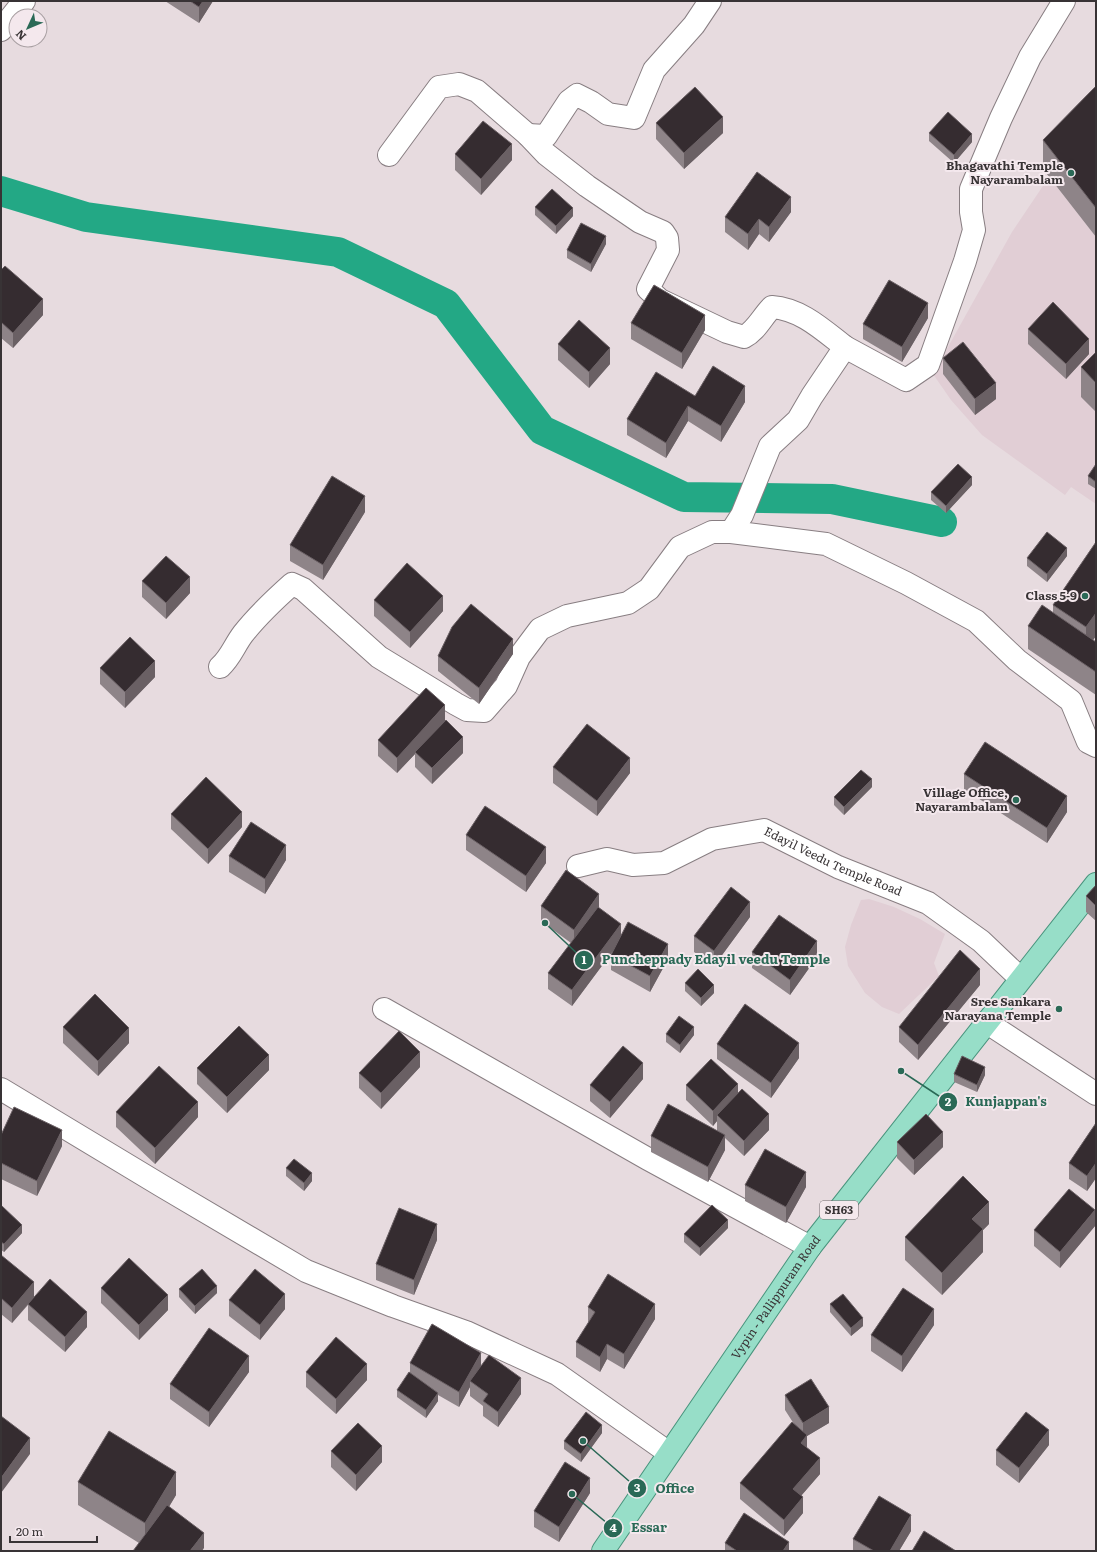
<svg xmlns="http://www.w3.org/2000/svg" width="1097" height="1552" font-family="Literata,serif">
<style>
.built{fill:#e1ced5}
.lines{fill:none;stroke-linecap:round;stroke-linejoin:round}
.canal{stroke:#23a885;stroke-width:30}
.minor-casing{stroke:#887e82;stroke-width:24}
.major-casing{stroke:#49947d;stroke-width:24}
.minor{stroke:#fff;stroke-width:22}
.major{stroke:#97dec8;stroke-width:22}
.wall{fill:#8e8488}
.shaded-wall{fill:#6a6064}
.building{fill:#352c30;stroke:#6a6064}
.poi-dot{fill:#2a6956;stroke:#f4e8ed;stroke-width:1.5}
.labels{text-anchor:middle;stroke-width:4;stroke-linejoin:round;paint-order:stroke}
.shield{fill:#f4e8ed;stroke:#70696c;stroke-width:1}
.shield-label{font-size:11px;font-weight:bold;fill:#383335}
.poi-label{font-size:12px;font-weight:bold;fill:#383335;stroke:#f4e8ed;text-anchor:end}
.street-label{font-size:12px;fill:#383335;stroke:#f4e8ed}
.leader{fill:none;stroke:#2a6956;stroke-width:1.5}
.callout-dot{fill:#2a6956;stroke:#f4e8ed;stroke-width:1.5}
.mark-label{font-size:12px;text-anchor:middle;font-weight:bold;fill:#fff}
.callout-label{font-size:13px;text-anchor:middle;font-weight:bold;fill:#2a6956;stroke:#f4e8ed;stroke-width:4;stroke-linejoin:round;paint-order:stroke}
</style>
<rect width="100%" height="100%" fill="#e7dbdf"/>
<path class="built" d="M1049,177L1096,237V504L1071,487L1065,495L982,435L951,400L933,374L1012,232Z
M869,899L894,907L920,919L945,934L934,963L939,976L899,1014L882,1007L865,993L848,966L845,947L851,925L861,900Z"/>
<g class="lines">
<path class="canal" d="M1,191L86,217L338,252L446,304L542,430L684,497L832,499L942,522"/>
<defs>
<g id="minor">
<path d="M1,30L24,1"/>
<path d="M528,135L546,136L569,101L577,95L591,102L608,114L634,118L654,70L694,25L710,1"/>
<path d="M389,155L439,87L459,84L477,91L528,135L546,154L587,186L640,222L663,232L667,238L668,250L648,289L660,300L727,332L744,337C756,331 762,317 772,307C801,309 823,330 845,347"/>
<path d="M731,532L742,515L770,446L798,420L812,396L845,347L906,380L928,365L965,261L974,230L971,212V189L1001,118L1030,57L1064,1"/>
<path d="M220,667C231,657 234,646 243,634C258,615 274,600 292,584L303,589L379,657L456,704L467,710L484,711L506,686L519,657L540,629L567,616L628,603L649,589L680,547L712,532H731L826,544L906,583L976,621L1017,660L1071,701L1088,742L1096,746"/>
<path id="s1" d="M578,866L607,859L633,865L664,863L712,839L764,830L838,867L928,903L981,941L1020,978"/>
<path d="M384,1009L648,1159L810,1247"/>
<path d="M986,1022L1096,1094"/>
<path d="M1,1089L162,1186L306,1271L393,1306L466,1332L557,1374L669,1453"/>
</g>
<g id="major">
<path id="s2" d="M603,1551L810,1247L1096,884"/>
</g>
</defs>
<use href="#minor" class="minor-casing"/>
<use href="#major" class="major-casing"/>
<use href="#minor" class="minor"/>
<use href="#major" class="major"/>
</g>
<path class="wall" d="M165,1H213L199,23Z
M1096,86V237L1043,169V140Z
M656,123L723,133L684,169L656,139Z
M929,133L972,142L954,163L929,141Z
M455,154L512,160L481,195L455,170Z
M535,207L573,216L556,234L535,215Z
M791,212L769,242L759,234L748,250L725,232V217Z
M606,244L591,272L567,258V250Z
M1,270L43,315L13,348L1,338Z
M928,318L902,362L863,339V324Z
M631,323L705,330L682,369L631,339Z
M1028,329L1089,354L1066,379L1028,344Z
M558,344L610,364L589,388L558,360Z
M1096,352V412L1081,397V367Z
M943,358L996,399L975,415L943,374Z
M695,396L745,402L721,442L688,421L666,458L627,435V419Z
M1096,464V489L1088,484V476Z
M972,485L946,513L931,500V492Z
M365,512L323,580L290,561V545Z
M1096,542V636L1093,640L1096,642V695L1028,649V626L1053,613V605Z
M1067,556L1047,582L1027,566V558Z
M142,581L190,593L166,619L142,597Z
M374,600L443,611L410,648L374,616Z
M513,654L479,704L438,671V656Z
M100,668L155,677L125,708L100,684Z
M445,721L463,753L432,784L415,767V754L397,773L378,756V740Z
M553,767L630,773L597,816L553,783Z
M964,774L1067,812L1047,843L964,789Z
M872,787L844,815L834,805V797Z
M171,814L242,827L208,864L171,829Z
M466,835L546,863L526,892L466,850Z
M229,856L286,860L265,894L229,872Z
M1096,885V921L1086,912V896Z
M541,906L599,908L621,935L668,959L650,992L611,970V955L613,951L572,1006L548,989V973L571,943L541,921Z
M750,917L714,966L694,952V936Z
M752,952L817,957L790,995L752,968Z
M685,983L714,993L701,1006L685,991Z
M980,985L918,1060L899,1042V1027Z
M63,1027L129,1043L98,1076L63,1043Z
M666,1034L694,1035L680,1053L666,1042Z
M717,1044L799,1058L771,1098L717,1059Z
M420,1067L381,1109L359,1088V1073Z
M197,1068L269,1070L227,1113L197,1084Z
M954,1074L985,1075L977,1092L954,1082Z
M643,1079L610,1118L590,1101V1085Z
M686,1085L738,1094L769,1130L744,1156L725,1138V1150L708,1182L651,1152V1136L717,1130V1121L713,1126L686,1100Z
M116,1112L198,1117L155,1164L116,1127Z
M1096,1123V1178L1087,1191L1069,1179V1163Z
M1,1135L62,1146L37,1196L1,1179Z
M897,1142L943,1147L914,1175L897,1158Z
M286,1168L312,1181L304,1191L286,1176Z
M745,1185L806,1187L786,1223L745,1201Z
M1,1208L22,1233L4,1252L1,1250Z
M989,1224L983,1230V1252L942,1295L905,1260V1237Z
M1095,1226L1060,1268L1034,1246V1230Z
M728,1228L700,1256L684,1242V1234Z
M437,1240L414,1295L376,1280V1264Z
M1,1255L34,1297L87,1327L65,1352L28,1320V1305L12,1323L1,1314Z
M101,1288L168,1310L139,1340L101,1303Z
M179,1289L217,1293L195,1314L179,1297Z
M229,1300L285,1309L260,1340L229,1316Z
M830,1304L863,1326L851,1336L830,1312Z
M588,1307L655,1319L624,1369L607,1359L600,1372L576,1357V1342L588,1323Z
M934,1325L902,1372L871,1351V1335Z
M410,1363L481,1366L521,1394L498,1427L483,1416V1406L470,1396V1387L459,1407L438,1395V1401L426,1418L397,1397V1390L410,1373Z
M249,1372L209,1427L170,1399V1384Z
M306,1372L367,1380L336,1414L306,1387Z
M785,1395L829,1423L807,1436V1448L820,1474L801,1496L803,1513L784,1536L740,1499V1483L794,1424L785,1410Z
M602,1433L581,1462L564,1449V1441Z
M1049,1445L1019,1483L996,1465V1450Z
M331,1451L382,1462L356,1491L331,1467Z
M78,1482L176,1495L169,1507L204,1548L139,1543L78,1505Z
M590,1493L559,1542L534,1527V1511Z
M911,1531L899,1551H853V1539Z
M725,1543L789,1551H725Z"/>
<path class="shaded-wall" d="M203,1H213L199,23V7Z
M723,117V133L684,169V153Z
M972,134V142L954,163V155Z
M512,144V160L481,195V179Z
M791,197V212L769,242V227Z
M573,208V216L556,234V226Z
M759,219V234L748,250V234Z
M606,236V244L591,272V264Z
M43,299V315L13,348V333Z
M928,303V318L902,362V347Z
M705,315V330L682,369V353Z
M1089,339V354L1066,379V364Z
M610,348V364L589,388V372Z
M996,383V399L975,415V399Z
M745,386V402L721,442V426Z
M688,406V421L666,458V443Z
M972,477V485L946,513V506Z
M365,496V512L323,580V565Z
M1067,548V556L1047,582V574Z
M190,577V593L166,619V603Z
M443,596V611L410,648V632Z
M1096,613V636L1086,650V627Z
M513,639V654L479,704V688Z
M155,661V677L125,708V692Z
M445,705V721L415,752V754L397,773V758Z
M463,737V753L432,784V768Z
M630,758V773L597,816V801Z
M872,779V787L844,815V807Z
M1067,796V812L1047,843V828Z
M242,812V827L208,864V849Z
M286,845V860L265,894V879Z
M546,847V863L526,892V876Z
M599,894V910L574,945V930Z
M750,902V917L714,966V951Z
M621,924V940L572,1006V990Z
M817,941V957L790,995V980Z
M668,944V959L650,992V976Z
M980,969V985L918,1060V1045Z
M714,985V993L701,1006V998Z
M694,1027V1035L680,1053V1045Z
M129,1028V1043L98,1076V1061Z
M799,1043V1058L771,1098V1083Z
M420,1052V1067L381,1109V1093Z
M269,1055V1070L227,1113V1097Z
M643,1063V1079L610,1118V1102Z
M985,1067V1075L977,1092V1085Z
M738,1084V1099L717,1115V1121L713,1126V1111Z
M198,1102V1117L155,1164V1148Z
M769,1114V1130L744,1156V1141Z
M62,1130V1146L37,1196V1181Z
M943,1132V1147L914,1175V1160Z
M725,1135V1150L708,1182V1167Z
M1096,1163V1178L1087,1191V1176Z
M806,1172V1187L786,1223V1207Z
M312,1173V1181L304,1191V1183Z
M989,1202V1224L983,1230V1252L942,1295V1273L972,1219Z
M1095,1210V1226L1060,1268V1252Z
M728,1220V1228L700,1256V1248Z
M437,1224V1240L414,1295V1280Z
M22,1225V1233L4,1252V1244Z
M34,1282V1297L12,1323V1308Z
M217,1286V1293L195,1314V1306Z
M285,1294V1309L260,1340V1325Z
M168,1295V1310L139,1340V1325Z
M655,1304V1319L624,1369V1354Z
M934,1309V1325L902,1372V1356Z
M87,1312V1327L65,1352V1337Z
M863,1318V1326L851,1336V1328Z
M607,1344V1359L600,1372V1357Z
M481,1353V1368L470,1381V1387L459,1407V1392Z
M249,1356V1372L209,1427V1412Z
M367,1364V1380L336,1414V1399Z
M521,1378V1394L498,1427V1412Z
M438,1393V1401L426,1418V1410Z
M829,1407V1423L807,1436V1451L801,1443L803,1438V1423Z
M602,1425V1433L581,1462V1454Z
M1049,1430V1445L1019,1483V1468Z
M30,1438V1454L1,1493V1478Z
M382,1446V1462L356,1491V1475Z
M820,1458V1474L793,1505V1489Z
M176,1472V1495L145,1546V1523Z
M590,1478V1493L559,1542V1527Z
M803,1497V1513L784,1536V1520Z
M911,1515V1531L899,1551H890Z
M204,1533V1548L202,1551H190Z
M789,1542V1551H783Z"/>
<path class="building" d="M190,1H203L199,7Z
M1096,86V208L1043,140Z
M695,87L723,117L684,153L656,123Z
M948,112L972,134L954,155L929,133Z
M483,121L512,144L481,179L455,154Z
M757,172L791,197L769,227L759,219L748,234L725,217Z
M552,189L573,208L556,226L535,207Z
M581,223L606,236L591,264L567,250Z
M5,266L43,299L13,333L1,322V270Z
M889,280L928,303L902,347L863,324Z
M654,285L705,315L682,353L631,323Z
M1053,302L1089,339L1066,364L1028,329Z
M579,320L610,348L589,372L558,344Z
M963,342L996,383L975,399L943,358Z
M1096,352V383L1081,367Z
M713,366L745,386L721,426L688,406L666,443L627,419L656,372L695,396Z
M958,464L972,477L946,506L931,492Z
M1096,464V482L1088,476Z
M332,476L365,496L323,565L290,545Z
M1047,532L1067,548L1047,574L1027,558Z
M1096,542V613L1086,627L1053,605Z
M166,556L190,577L166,603L142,581Z
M407,563L443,596L410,632L374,600Z
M471,604L513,639L479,688L438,656L452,627Z
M1042,605L1096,642V672L1028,626Z
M130,637L155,661L125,692L100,668Z
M426,688L445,705L397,758L378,740Z
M446,720L463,737L432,768L415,752Z
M587,724L630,758L597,801L553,767Z
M985,742L1067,796L1047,828L964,774Z
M861,770L872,779L844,807L834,797Z
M206,777L242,812L208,849L171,814Z
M485,806L546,847L526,876L466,835Z
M251,822L286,845L265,879L229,856Z
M566,870L599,894L574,930L541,906Z
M1096,885V906L1086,896Z
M731,887L750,902L714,951L694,936Z
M598,907L621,924L572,990L548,973Z
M779,915L817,941L790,980L752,952Z
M628,922L668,944L650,976L611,955Z
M960,950L980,969L918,1045L899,1027Z
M698,969L714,985L701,998L685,983Z
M95,994L129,1028L98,1061L63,1027Z
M745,1004L799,1043L771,1083L717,1044Z
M679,1016L694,1027L680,1045L666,1034Z
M239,1026L269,1055L227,1097L197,1068Z
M399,1031L420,1052L381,1093L359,1073Z
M623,1046L643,1063L610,1102L590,1085Z
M962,1056L985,1067L977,1085L954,1074Z
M711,1059L738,1084L713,1111L686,1085Z
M159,1066L198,1102L155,1148L116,1112Z
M742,1089L769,1114L744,1141L717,1115Z
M668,1104L725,1135L708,1167L651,1136Z
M14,1107L62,1130L37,1181L1,1163V1135Z
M926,1114L943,1132L914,1160L897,1142Z
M1096,1123V1163L1087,1176L1069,1163Z
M765,1149L806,1172L786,1207L745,1185Z
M294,1159L312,1173L304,1183L286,1168Z
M963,1176L989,1202L972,1219L983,1229L942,1273L905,1237Z
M1069,1189L1095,1210L1060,1252L1034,1230Z
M712,1205L728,1220L700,1248L684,1234Z
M2,1206L22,1225L4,1244L1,1242V1208Z
M399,1208L437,1224L414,1280L376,1264Z
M1,1255L34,1282L12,1308L1,1298Z
M129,1258L168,1295L139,1325L101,1288Z
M202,1269L217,1286L195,1306L179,1289Z
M255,1269L285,1294L260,1325L229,1300Z
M608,1274L655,1304L624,1354L607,1344L600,1357L576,1342L595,1312L588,1307Z
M50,1279L87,1312L65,1337L28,1304Z
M903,1288L934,1309L902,1356L871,1335Z
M843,1294L863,1318L851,1328L830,1304Z
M432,1324L481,1353L459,1392L410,1363Z
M209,1328L249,1356L209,1412L170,1384Z
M336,1337L367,1364L336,1399L306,1372Z
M489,1355L521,1378L498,1412L483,1401L488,1394L470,1381Z
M409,1372L438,1393L426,1410L397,1390Z
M811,1379L829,1407L803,1423L785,1395Z
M586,1412L602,1425L581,1454L564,1441Z
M1026,1412L1049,1430L1019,1468L996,1450Z
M1,1416L30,1438L1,1478Z
M792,1422L807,1435L801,1443L820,1458L793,1489L803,1497L784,1520L740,1483Z
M358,1423L382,1446L356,1475L331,1451Z
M109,1431L176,1472L145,1523L78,1482Z
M565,1462L590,1478L559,1527L534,1511Z
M879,1496L911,1515L890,1551H874L853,1539Z
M167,1505L204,1533L190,1551H133Z
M744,1513L789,1542L783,1551H737L725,1543Z
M924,1531L956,1551H912Z"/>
<g class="poi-dot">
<circle cx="1071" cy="173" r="4"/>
<circle cx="1085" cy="596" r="4"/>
<circle cx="1016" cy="800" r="4"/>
<circle cx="1059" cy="1009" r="4"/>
</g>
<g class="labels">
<rect class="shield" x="820" y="1201" width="38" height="18" rx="3"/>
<g class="shield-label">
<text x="839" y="1214">SH63</text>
</g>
<g class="poi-label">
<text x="1063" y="170">Bhagavathi Temple<tspan x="1063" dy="14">Nayarambalam</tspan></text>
<text x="1077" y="600">Class 5-9</text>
<text x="1008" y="797">Village Office,<tspan x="1008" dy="14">Nayarambalam</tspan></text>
<text x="1051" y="1006">Sree Sankara<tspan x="1051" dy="14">Narayana Temple</tspan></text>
</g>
<g class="street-label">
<text dy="4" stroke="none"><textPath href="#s1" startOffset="270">Edayil Veedu Temple Road</textPath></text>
<text dy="4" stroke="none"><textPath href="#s2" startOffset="307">Vypin - Pallippuram Road</textPath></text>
</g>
</g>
<path class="leader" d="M545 923L584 960M901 1071L948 1102M583 1441L637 1488M572 1494L613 1528"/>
<g class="callout-dot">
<circle cx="545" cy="923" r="4"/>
<circle cx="901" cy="1071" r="4"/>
<circle cx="583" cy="1441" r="4"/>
<circle cx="572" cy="1494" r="4"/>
<circle cx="584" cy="960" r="10"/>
<circle cx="948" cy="1102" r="10"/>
<circle cx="637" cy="1488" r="10"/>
<circle cx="613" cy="1528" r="10"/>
</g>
<g class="mark-label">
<text x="584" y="964">1</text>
<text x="948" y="1106">2</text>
<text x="637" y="1492">3</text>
<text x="613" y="1532">4</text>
</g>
<g class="callout-label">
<text x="716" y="964">Puncheppady Edayil veedu Temple</text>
<text x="1006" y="1106">Kunjappan's</text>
<text x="675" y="1493">Office</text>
<text x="649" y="1532">Essar</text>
</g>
<rect width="1097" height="1552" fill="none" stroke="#383335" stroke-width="4"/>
<g transform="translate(28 28) rotate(226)"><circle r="19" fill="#f4e8ed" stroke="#a9a0a3"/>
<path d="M0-3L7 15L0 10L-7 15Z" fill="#2a6956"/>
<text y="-6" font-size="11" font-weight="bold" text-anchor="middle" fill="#383335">N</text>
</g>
<path d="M10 1536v6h87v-6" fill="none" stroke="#383335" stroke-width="2"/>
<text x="16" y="1536" font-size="12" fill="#383335" stroke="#f4e8ed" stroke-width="3" paint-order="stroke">20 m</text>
</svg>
